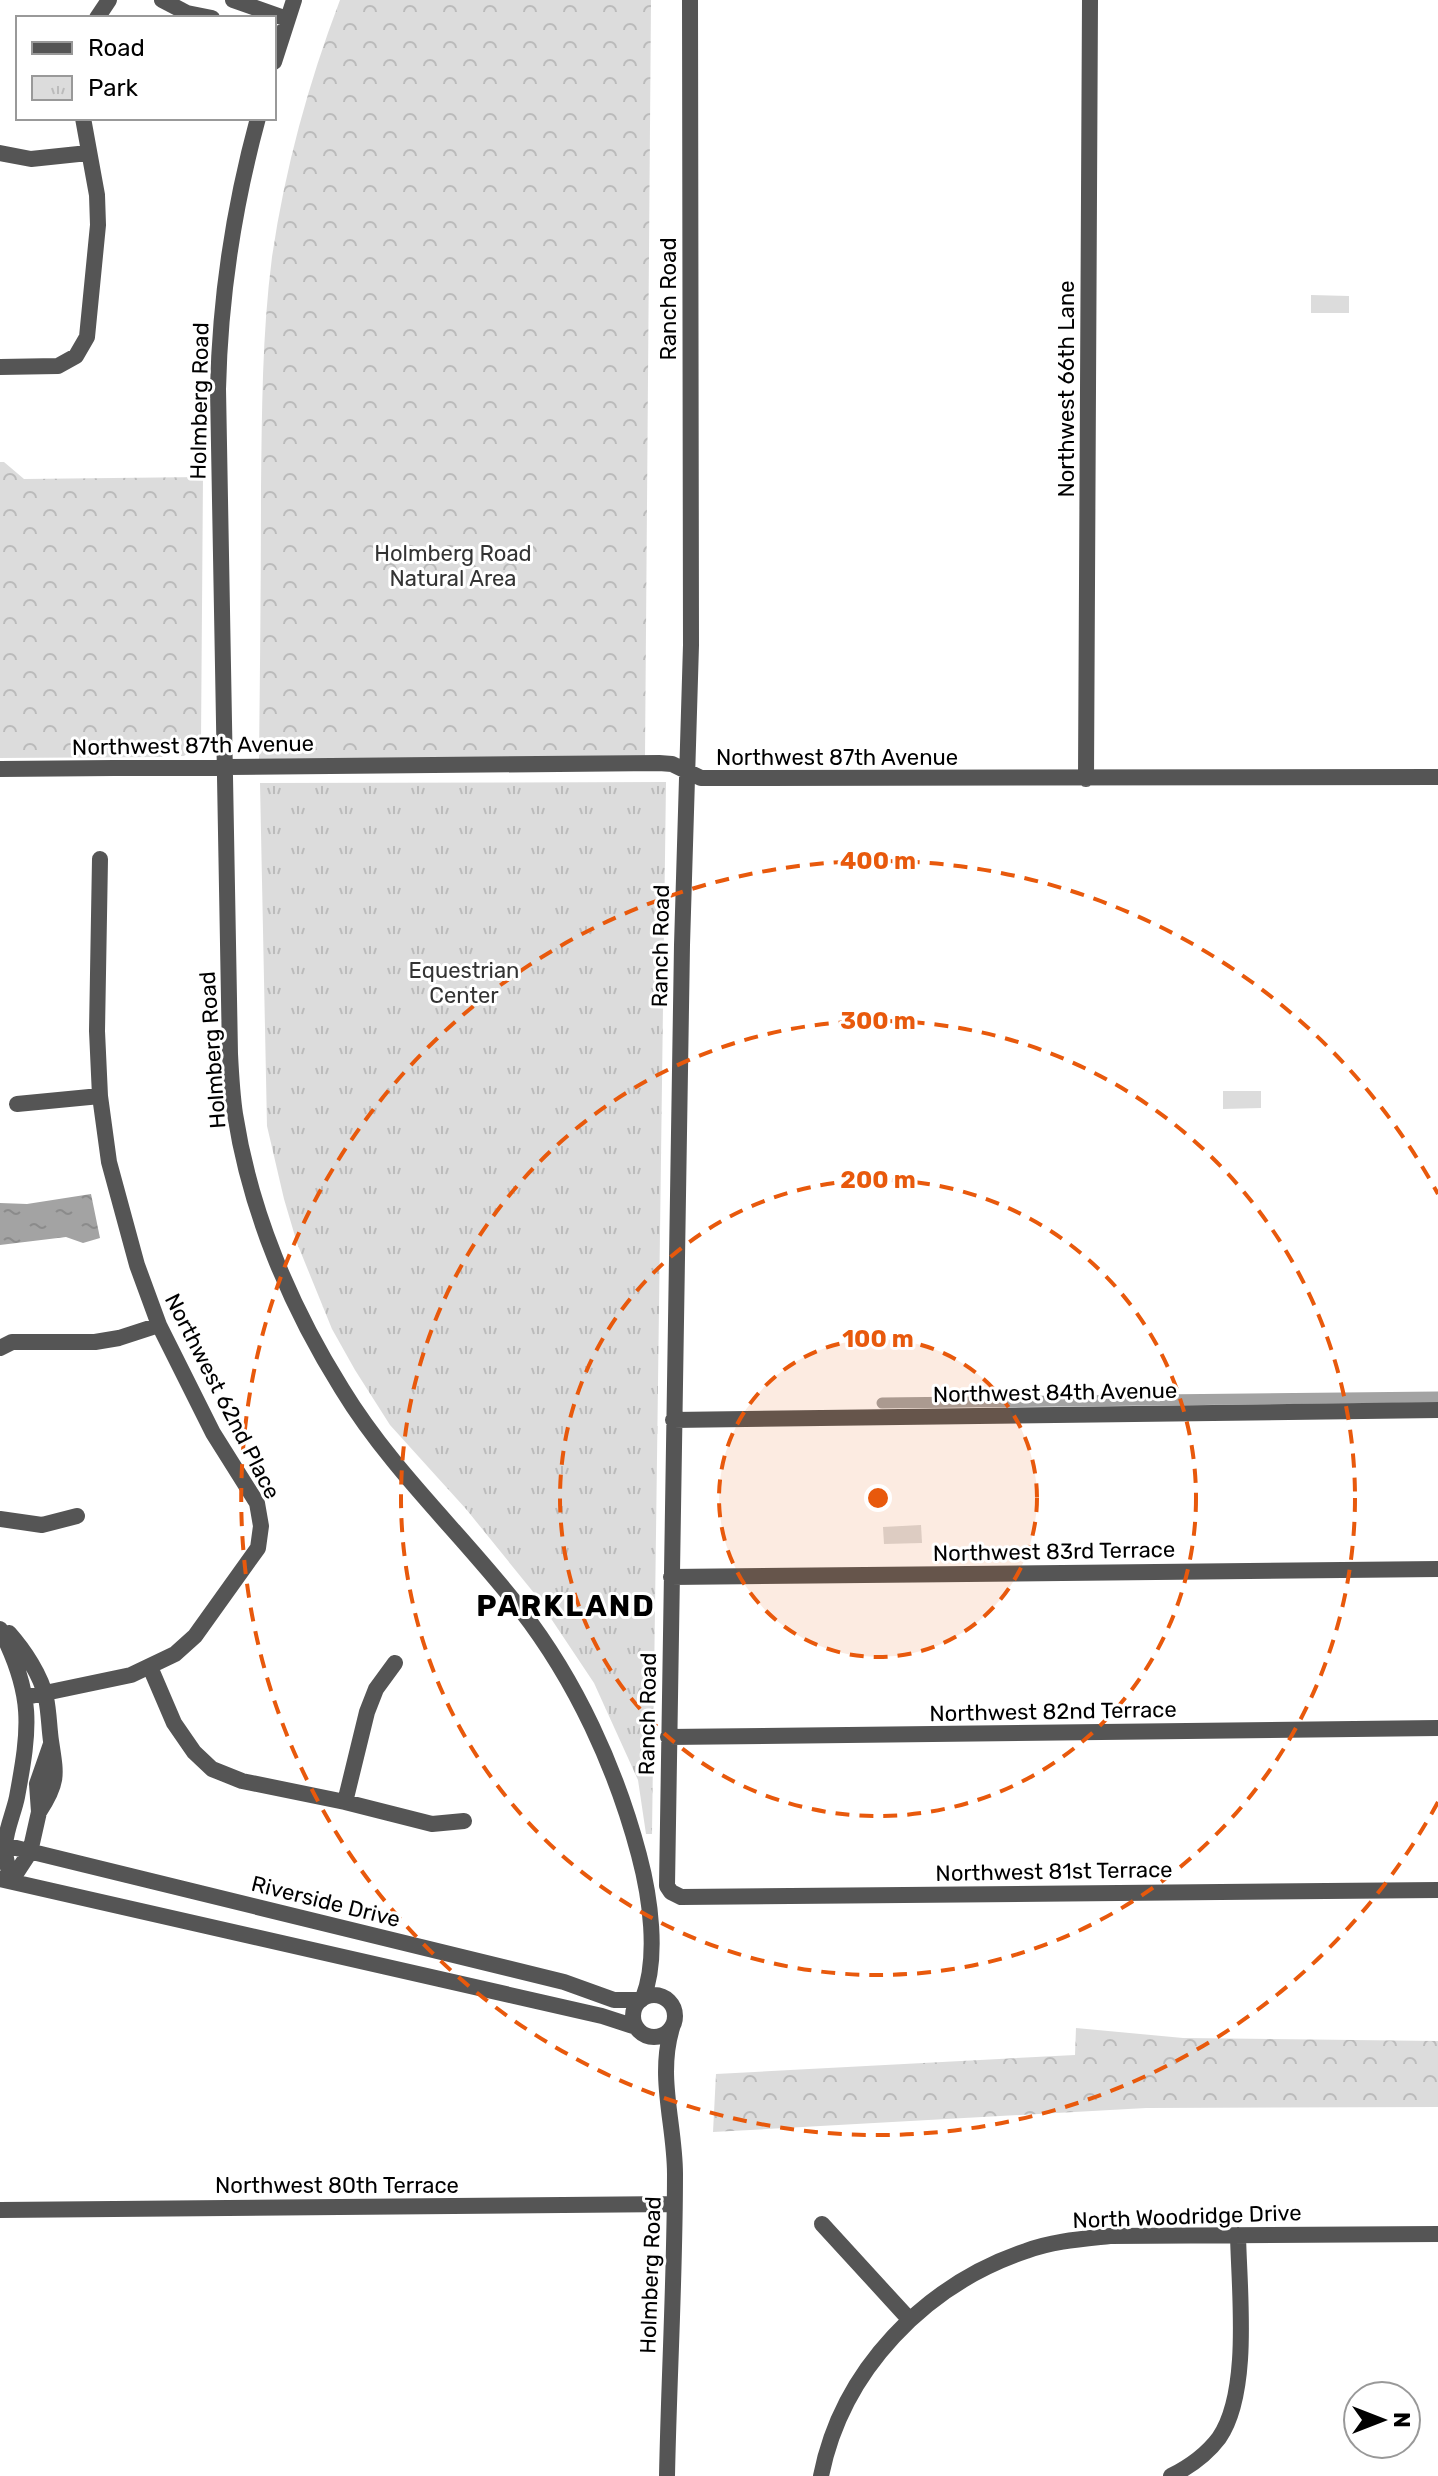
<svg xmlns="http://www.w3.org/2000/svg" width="1438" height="2476" font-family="Rubik,sans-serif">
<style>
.grass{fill:#dcdcdc}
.forest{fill:url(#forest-crowns)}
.park{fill:url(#park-tufts)}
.water{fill:url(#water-ripples)}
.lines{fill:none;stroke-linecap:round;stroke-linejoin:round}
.canal{stroke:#a3a3a3;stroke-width:11}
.minor{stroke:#555;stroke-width:16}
.ring{fill:none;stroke:#e8590c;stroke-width:4;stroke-dasharray:14 10}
.labels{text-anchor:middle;stroke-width:6;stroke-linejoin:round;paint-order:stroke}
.street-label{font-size:22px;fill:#000;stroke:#fff}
.park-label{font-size:22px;fill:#333;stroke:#fff}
.district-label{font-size:30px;font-weight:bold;letter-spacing:2px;fill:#000;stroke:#fff}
.centre{fill:#e8590c;stroke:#fff;stroke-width:4}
.ring-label{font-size:24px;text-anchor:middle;font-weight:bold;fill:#e8590c;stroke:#fff;stroke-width:6;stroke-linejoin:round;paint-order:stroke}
</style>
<defs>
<pattern id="forest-crowns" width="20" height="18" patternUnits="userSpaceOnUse" patternTransform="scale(2)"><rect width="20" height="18" fill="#dcdcdc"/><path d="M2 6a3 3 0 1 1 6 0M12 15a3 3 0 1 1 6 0" fill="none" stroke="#bbb"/></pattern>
<pattern id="park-tufts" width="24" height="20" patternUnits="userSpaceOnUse" patternTransform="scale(2)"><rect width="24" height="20" fill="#dcdcdc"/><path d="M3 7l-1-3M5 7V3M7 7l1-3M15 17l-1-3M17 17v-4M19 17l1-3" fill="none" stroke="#bbb"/></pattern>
<pattern id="water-ripples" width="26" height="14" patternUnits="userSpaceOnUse" patternTransform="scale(2)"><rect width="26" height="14" fill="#a3a3a3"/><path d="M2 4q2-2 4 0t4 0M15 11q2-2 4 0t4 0" fill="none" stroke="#8b8b8b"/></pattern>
</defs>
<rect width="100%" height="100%" fill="#fff"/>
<path class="grass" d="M1311,295L1349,296V313H1311Z
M1223,1091H1261V1108L1223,1109Z
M921,1525L922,1543L884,1544L883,1527Z"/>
<path class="forest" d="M340,0H651L645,757L259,761C260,670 261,579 261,488C262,411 262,334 272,257C285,169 308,84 340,0Z
M0,462H4L24,479L203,477L201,740L184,756H181V738L162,757L0,758Z
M1076,2028L1183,2038L1438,2041V2107L1146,2108L713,2132L716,2074L1075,2055Z"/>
<path class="park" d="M666,782L652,1834H646L638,1780L594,1683L534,1593L466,1509L390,1425L355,1370L332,1329L297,1243L284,1199L267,1126L260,783Z"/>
<path class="water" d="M91,1194L100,1238L83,1243L66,1237L0,1245V1203L27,1204Z"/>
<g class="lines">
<path class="canal" d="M882,1403L1438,1397"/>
<path class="minor" d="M162,0L187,13L212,18
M233,0L287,19
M690,0L691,645L682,945L667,1886L671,1892L681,1897L1438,1890
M97,18L109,0
M274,62L294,0
M258,118C234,206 220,298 218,389L230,1054C231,1074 232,1094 235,1114C250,1211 290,1306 342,1389C392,1471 463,1535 521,1610C576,1681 616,1768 639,1855C650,1896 659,1957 643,1998
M0,153L31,159L88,153
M0,367L58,366L76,356L87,337L98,225L97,195L83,118
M0,769L659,763L672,764L701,778L1438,777
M1086,779L1090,0
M17,1104L100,1096
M0,1348L12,1342H95L119,1338L159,1325
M673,1420L1438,1410
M0,1519L42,1525L77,1516
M671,1577L1438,1569
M0,1629C34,1695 30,1727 17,1797C14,1812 6,1829 5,1845C4,1856 9,1870 11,1881
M9,1633C24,1650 41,1675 46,1698C49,1712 49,1727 51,1741C56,1774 59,1782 39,1812
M150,1667L174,1723L194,1752L212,1769L242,1781L345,1802L432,1824L464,1821
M26,1697L131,1675L175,1654L195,1636L258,1548L261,1526L257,1503L213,1433L159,1325L137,1265L109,1162L100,1096L97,1031L100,859
M668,1737L1438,1728
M345,1802L367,1712L376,1689L395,1663
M0,1844L564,1982L614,2000H641
M0,1879L602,2016L636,2027
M11,1881L30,1852L39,1812L37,1784L51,1744
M633 2016a21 21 0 1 1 42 0a21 21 0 1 1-42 0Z
M0,2210L674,2204
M822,2224L909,2319
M667,2476C669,2376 675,2275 675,2174C675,2125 657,2077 672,2028
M821,2476C842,2370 925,2285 1026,2251C1053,2241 1082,2239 1110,2236L1438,2234
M1171,2476C1189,2467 1207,2454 1219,2438C1251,2392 1239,2290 1238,2235"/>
</g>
<circle cx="878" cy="1498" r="159" fill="#e8590c" fill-opacity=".12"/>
<g class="ring">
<circle cx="878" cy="1498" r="159"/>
<circle cx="878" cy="1498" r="318"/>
<circle cx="878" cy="1498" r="477"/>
<path d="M1438 1802A637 637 0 1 1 1438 1194"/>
</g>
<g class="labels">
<g class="street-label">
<text transform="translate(668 299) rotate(-90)" y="8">Ranch Road</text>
<text transform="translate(1066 389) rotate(-90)" y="8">Northwest 66th Lane</text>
<text transform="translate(199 401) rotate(-89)" y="8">Holmberg Road</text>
<text transform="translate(193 745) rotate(-1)" y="8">Northwest 87th Avenue</text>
<text x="837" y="765">Northwest 87th Avenue</text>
<text transform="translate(660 946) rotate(-89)" y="8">Ranch Road</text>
<text transform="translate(212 1050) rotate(-94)" y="8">Holmberg Road</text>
<text transform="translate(1055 1392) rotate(-1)" y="8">Northwest 84th Avenue</text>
<text transform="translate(223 1396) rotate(63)" y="8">Northwest 62nd Place</text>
<text transform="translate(1054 1551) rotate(-1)" y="8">Northwest 83rd Terrace</text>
<text transform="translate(1053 1711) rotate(-1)" y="8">Northwest 82nd Terrace</text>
<text transform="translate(647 1714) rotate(-89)" y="8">Ranch Road</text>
<text transform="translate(1054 1871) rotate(-1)" y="8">Northwest 81st Terrace</text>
<text transform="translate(326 1901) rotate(14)" y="8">Riverside Drive</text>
<text x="337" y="2193">Northwest 80th Terrace</text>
<text transform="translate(1187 2216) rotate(-2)" y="8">North Woodridge Drive</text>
<text transform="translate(650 2275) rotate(-88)" y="8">Holmberg Road</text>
</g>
<g class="park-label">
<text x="453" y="561">Holmberg Road<tspan x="453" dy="25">Natural Area</tspan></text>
<text x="464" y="978">Equestrian<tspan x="464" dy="25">Center</tspan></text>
</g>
<g class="district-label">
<text x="566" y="1616">PARKLAND</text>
</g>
</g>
<circle cx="878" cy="1498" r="12" class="centre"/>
<g class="ring-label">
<text x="878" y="869">400 m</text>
<text x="878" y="1029">300 m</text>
<text x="878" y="1188">200 m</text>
<text x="878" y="1347">100 m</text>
</g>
<rect x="16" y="16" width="260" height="104" fill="#ffffff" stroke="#999999" stroke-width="2"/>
<rect x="32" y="42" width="40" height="12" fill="#555555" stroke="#999999" stroke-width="2"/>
<text x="88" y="56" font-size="24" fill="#000000">Road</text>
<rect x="32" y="76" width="40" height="24" fill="url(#park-tufts)" stroke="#999999" stroke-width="2"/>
<text x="88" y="96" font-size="24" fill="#000000">Park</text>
<g transform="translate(1382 2420) rotate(90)"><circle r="38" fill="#ffffff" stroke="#999999" stroke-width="2"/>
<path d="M0-6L14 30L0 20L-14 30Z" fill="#000000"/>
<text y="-12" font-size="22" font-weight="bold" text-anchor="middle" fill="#000000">N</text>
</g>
</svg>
